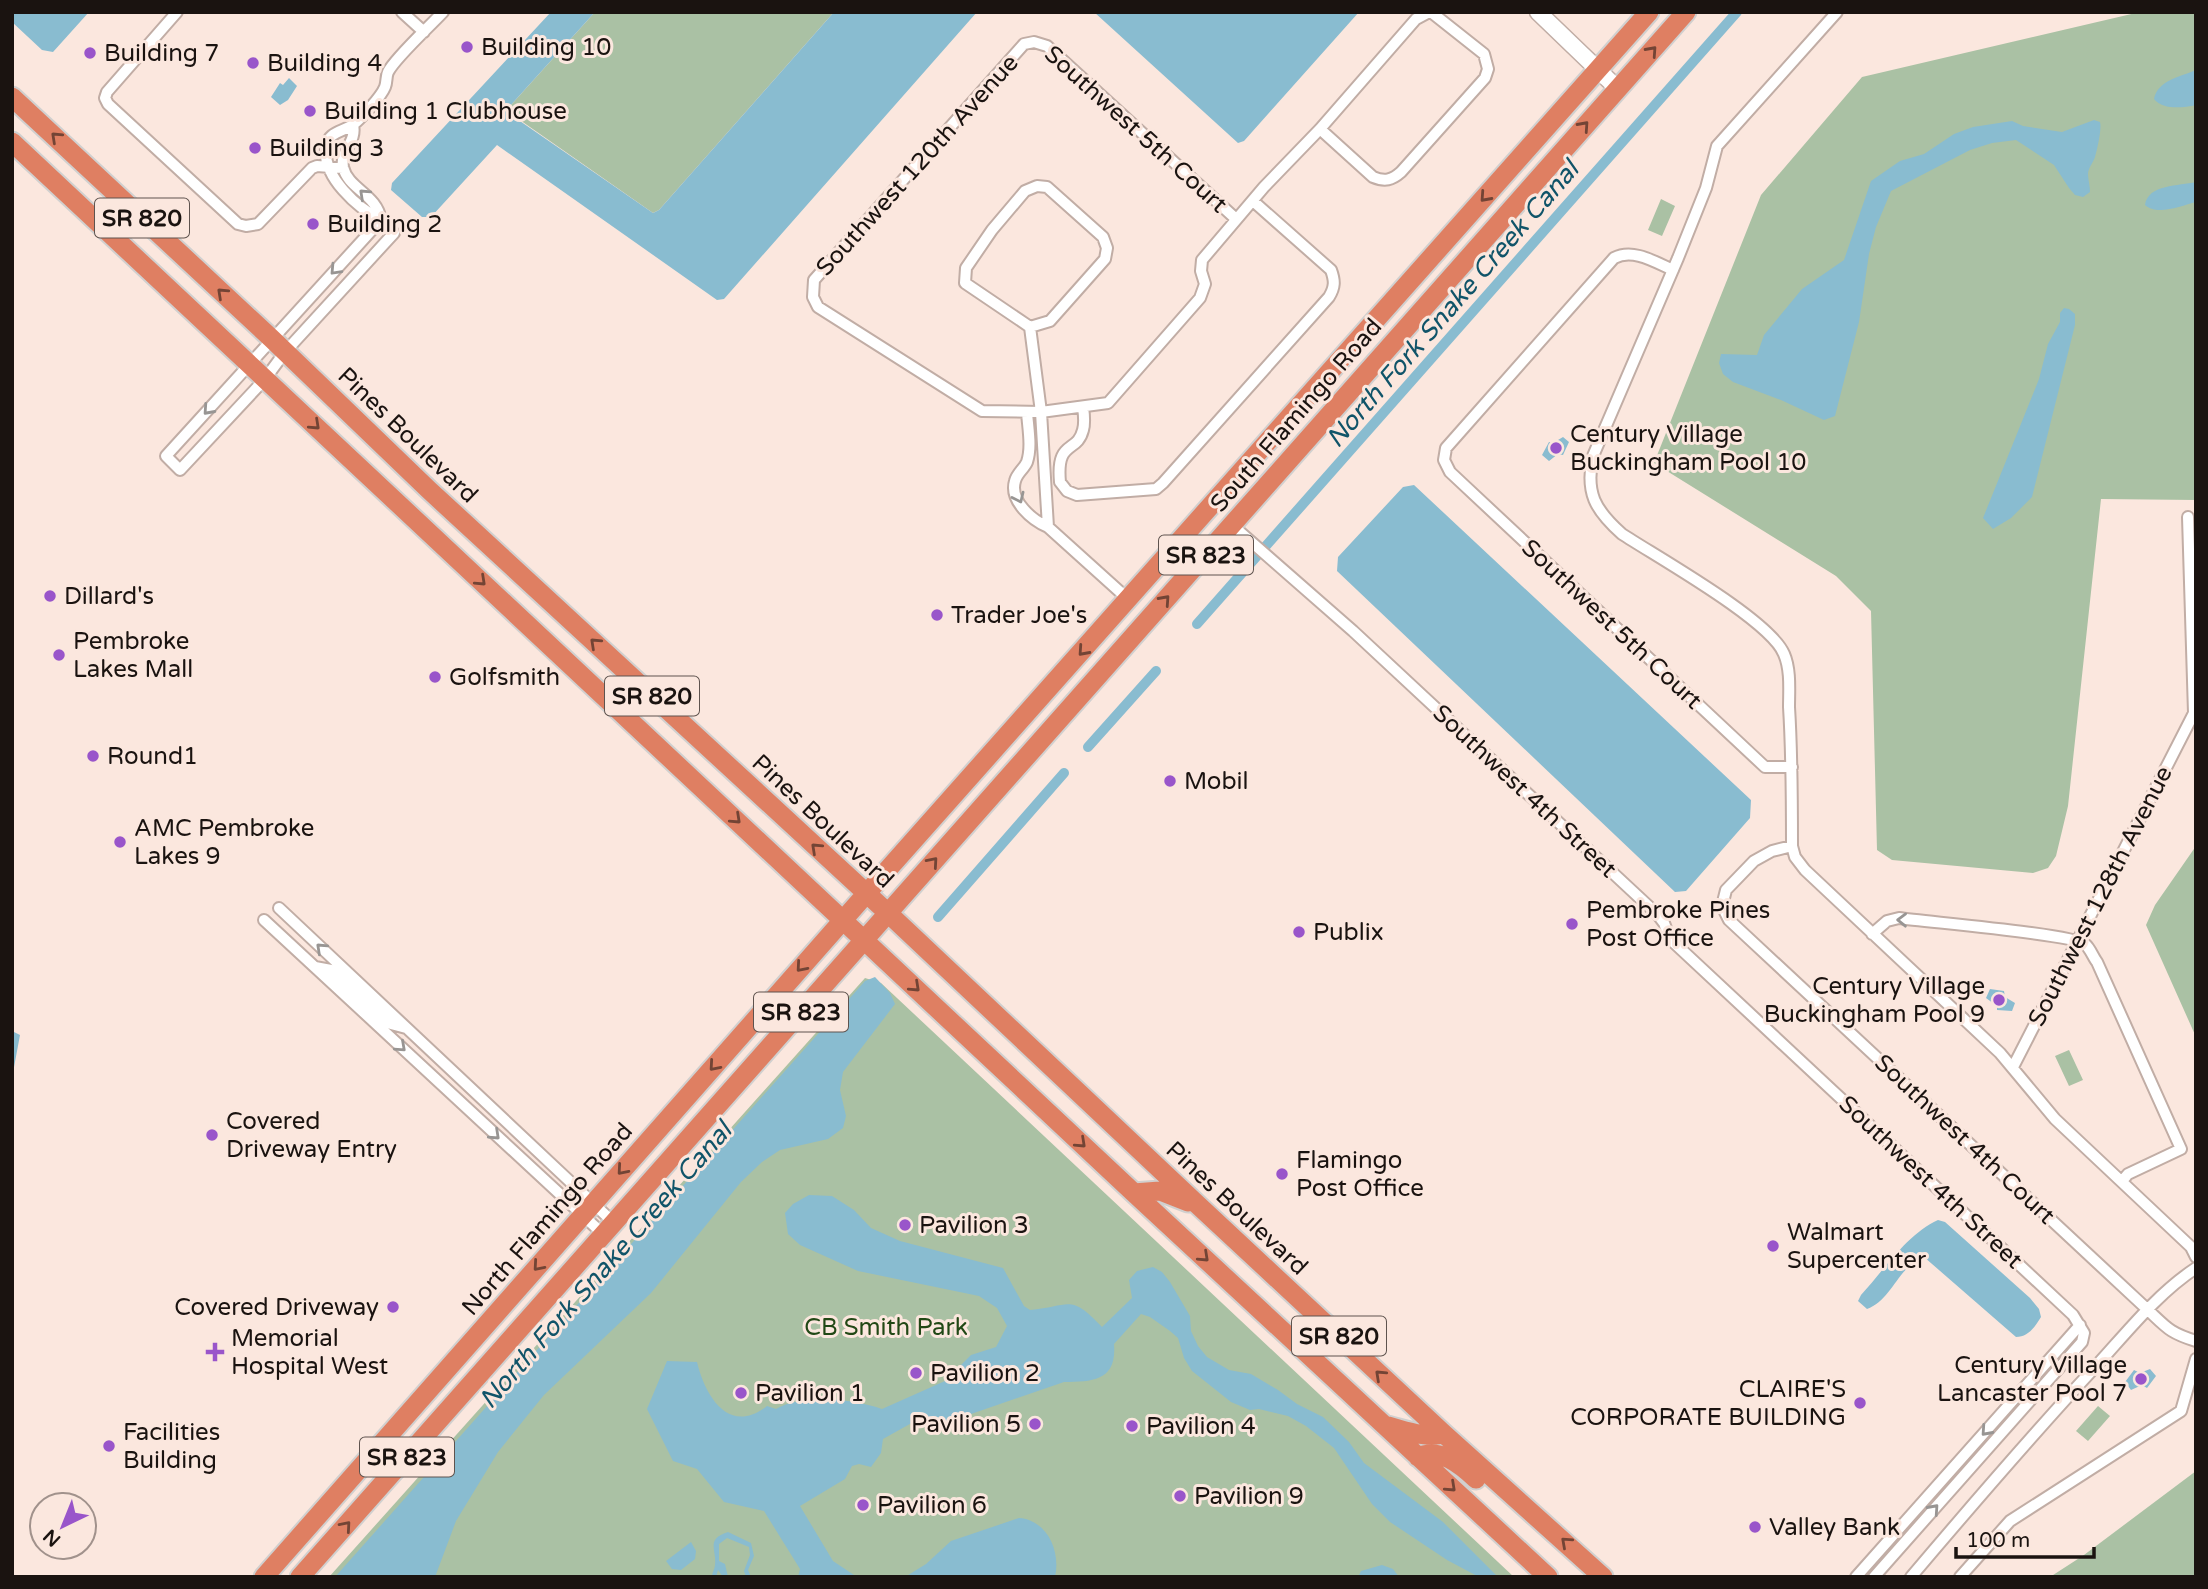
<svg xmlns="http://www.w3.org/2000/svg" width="2208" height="1589" font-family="'Varela Round',sans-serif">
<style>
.green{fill:#aac1a4}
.water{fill:#89bcd0}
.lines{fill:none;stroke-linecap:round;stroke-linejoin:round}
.canal{stroke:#89bcd0;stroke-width:10}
.street-casing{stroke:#c1ada5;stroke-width:14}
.secondary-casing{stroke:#c1ada5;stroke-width:19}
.highway-casing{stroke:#d1d0cf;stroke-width:23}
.street{stroke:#fff;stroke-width:10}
.secondary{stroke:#fff;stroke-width:16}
.highway{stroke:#df7f62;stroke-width:19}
.oneway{stroke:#734435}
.oneway2{stroke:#989593}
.poi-dot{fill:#9955ca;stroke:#fbe7de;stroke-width:2.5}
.labels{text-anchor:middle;stroke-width:6;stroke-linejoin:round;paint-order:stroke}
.shield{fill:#fbe7de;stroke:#5e534e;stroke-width:2}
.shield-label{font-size:23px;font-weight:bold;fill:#1a1310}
.poi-label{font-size:24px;fill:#1a1310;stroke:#fbe7de;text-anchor:start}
.street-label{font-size:24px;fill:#1a1310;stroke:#fbe7de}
.park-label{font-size:24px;fill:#214815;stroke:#fbe7de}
.water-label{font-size:26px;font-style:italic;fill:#105469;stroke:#fbe7de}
</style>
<rect width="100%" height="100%" fill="#fbe7de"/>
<path class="green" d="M595,12H834L659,210L653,213L517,118L510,106Z
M2140,12H2196V500L2101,499L2068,806L2056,856L2048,868L2033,873L1892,860L1877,850L1871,611L1836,576L1654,463L1761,195L1862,77Z
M1661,199L1675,206L1662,236L1648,230Z
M2196,846V1037L2146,925L2155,905Z
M865,978L881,983L1514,1577H329Z
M2069,1050L2083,1080L2069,1086L2055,1056Z
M2098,1406L2110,1416L2088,1441L2076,1431Z
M2196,1471V1577H2050L2084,1555Z"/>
<path class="water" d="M12,12H89L53,52L42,50L12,22Z
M551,12H595L510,106L517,119L653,213L659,210L834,12H977L724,299L717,300L497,145L431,217H422L391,190L392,183Z
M1094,12H1359L1244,141L1238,143Z
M2196,70V105C2182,108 2163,110 2154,99C2158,80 2180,77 2196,70Z
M289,78L297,86L288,100L280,105L271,97L280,83L283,85Z
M2094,120L2100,122C2102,129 2097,150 2095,157C2093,163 2088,168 2088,174C2088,179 2090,186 2090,192L2083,197L2075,195L2069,188L2054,165L2016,140L1992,143L1970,150L1891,191L1876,227L1869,254L1859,322L1835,416L1824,420L1781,400L1733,382L1723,374L1719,363L1721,354L1757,355L1764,335L1802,289L1844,260L1871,181L1900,161L1924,154L1954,134L1973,127L2012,121L2023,126L2062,132Z
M2196,182V202C2181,206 2157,216 2145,205C2148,184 2179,186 2196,182Z
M2064,308L2069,309L2075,314V325L2032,497L2011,518L1993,529L1983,518L2039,379L2048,344L2060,322V313Z
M1563,437L1569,442L1563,455L1558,454L1549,461L1542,455L1549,442L1553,443Z
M1414,485L1751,800L1750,818L1686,891L1675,892L1337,571L1338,557L1403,487Z
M875,977L890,993L895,1004L843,1072L840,1090L846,1116L843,1128L828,1139L780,1150L762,1162L741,1182L651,1293L544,1395L498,1452L456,1521L435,1577H335L865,981Z
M1990,989L2004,991L2005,997L2015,1003L2012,1011L1997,1010V1006L1986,998Z
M12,1031L20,1035L12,1078Z
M809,1195L832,1196L854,1210L871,1228L900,1241L1003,1268L1024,1306L1030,1310C1071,1306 1070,1293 1102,1327L1132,1298L1129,1280L1137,1271L1153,1267L1162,1272L1170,1282L1190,1316L1191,1331L1198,1346L1207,1357L1229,1370L1251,1374L1278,1390L1297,1404L1323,1417L1349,1442L1364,1463L1443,1522L1498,1577H1479L1447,1560L1390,1522L1372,1504L1334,1448L1306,1426L1288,1416L1259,1409L1250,1410L1231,1402L1192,1371L1184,1358L1178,1338L1170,1331L1150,1317L1141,1314L1114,1344C1117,1380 1094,1382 1064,1382L945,1423L917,1420L883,1439L881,1453L871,1467L859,1464L852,1466L845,1479L800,1506L833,1561L857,1577H798L800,1569L764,1511L724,1502L697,1469L673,1461L647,1409L667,1361L697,1362C705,1396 729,1436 767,1406L776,1409C805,1393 851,1399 882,1409L945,1381L971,1355L996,1347L1007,1326L997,1308L979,1296L858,1271L800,1245L788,1234L785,1213L793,1204Z
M1938,1220L1945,1222L2030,1298L2039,1309L2041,1317C2035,1327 2028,1337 2016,1337L1924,1257C1899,1265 1892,1300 1867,1309L1858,1301L1861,1295C1884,1270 1907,1234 1938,1220Z
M2150,1369L2156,1376L2147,1388L2142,1385L2131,1390L2125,1382L2134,1370L2140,1373Z
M1019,1518C1047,1520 1061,1551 1055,1577H905L926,1564L951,1541Z
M728,1532L751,1543L754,1556L748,1570L751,1577H746L744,1571L750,1555L749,1547L727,1538L719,1544V1561L725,1564L728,1577H723L718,1570L716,1577H709L712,1576C712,1572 715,1569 715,1565C717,1550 705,1539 728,1532Z
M691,1542L696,1551L695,1559L681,1570L672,1569L666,1561Z
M1382,1565L1393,1569L1399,1577H1358L1361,1571Z"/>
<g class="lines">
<path class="canal" d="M1197,624L1737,12
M1088,747L1156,671
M938,917L1064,773"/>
<defs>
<path id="street" d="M177,12L107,92L105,98L108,104L238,224L246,226L258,224L312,168L317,166L343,168
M402,12L424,32
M1837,12L1717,146L1706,188L1678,258L1593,456C1585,493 1595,510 1622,534C1657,557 1770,620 1784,654C1791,670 1789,691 1789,707C1792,754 1792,800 1792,846L1795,857L1805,870L2000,1053L2055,1119L2191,1247L2196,1257
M353,125C357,142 340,151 343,167C348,189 377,194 381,220
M1320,129L1373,177C1385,182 1392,180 1401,172L1485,78L1488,69L1484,54L1431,12
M1236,219L1047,46L1034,42L1024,44L814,280L813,297L818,307L982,411L1041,412L1108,403L1200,298L1205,284L1201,271L1202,260L1264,187L1320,129L1416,19L1429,12
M381,220L166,456L180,470L265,379L285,352L394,233
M381,220C358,208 322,177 326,147C328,131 344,132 354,124C362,117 381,97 385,87C387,82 386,76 388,72C395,58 430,26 443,12
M1673,270C1655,262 1633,248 1614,258L1446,448L1444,460L1450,472L1765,767H1792
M1030,327L965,283L966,268L992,230L1025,191L1037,186L1047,187L1103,237L1107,248L1105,259L1050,321L1030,327L1041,412L1048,527
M1083,407C1084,414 1085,423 1083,430C1077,454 1056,439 1060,482L1067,491L1077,495L1156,489L1163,483L1329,297C1335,287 1335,281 1331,270L1253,201
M1027,412C1028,428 1032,447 1027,462C1024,469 1017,473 1015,481C1009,501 1032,520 1048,527L1129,600
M1232,525L1353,631L1658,915L1664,923L1670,939L2073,1315L2084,1333L2082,1342L1874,1577
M1792,846L1772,851L1754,861L1726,890L1722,906L1729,920L2148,1310C2167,1328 2170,1333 2196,1341
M279,908L613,1222
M264,920L603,1234
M1872,934L1887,921L1899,918C1927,922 2071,934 2085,944C2090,948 2093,957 2097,962L2181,1149L2128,1174L2122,1181
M315,967L331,970L383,1019L391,1024L406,1028
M2013,1067L2194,713L2188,517
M1856,1577L2080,1325
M1911,1577C1972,1505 2033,1434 2097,1365C2128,1331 2158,1293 2196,1268
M1960,1577L2010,1521L2181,1411L2196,1359"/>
<path id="secondary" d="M1538,12L1618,89"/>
<path id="highway" d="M12,97L272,339L429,490L889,914L1199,1206L1444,1434L1603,1577
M12,142L1134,1193L1548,1577
M1134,1193L1160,1191L1188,1202
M1388,1426C1407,1431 1424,1438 1444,1434
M1418,1457C1440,1447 1461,1465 1476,1479
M264,1577L866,894L1649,12
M300,1577L1686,12"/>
</defs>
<use href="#street" class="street-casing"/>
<use href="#secondary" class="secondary-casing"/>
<use href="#highway" class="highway-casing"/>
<use href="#street" class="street"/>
<use href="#secondary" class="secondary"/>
<use href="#highway" class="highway"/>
</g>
<defs><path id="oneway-chevron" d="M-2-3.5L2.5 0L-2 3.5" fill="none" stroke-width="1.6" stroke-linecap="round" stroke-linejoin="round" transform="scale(1.75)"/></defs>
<g class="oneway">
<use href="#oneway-chevron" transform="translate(1652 51) rotate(-48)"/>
<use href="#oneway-chevron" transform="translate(1584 126) rotate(-48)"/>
<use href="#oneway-chevron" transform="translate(56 137) rotate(-137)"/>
<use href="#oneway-chevron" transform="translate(1485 197) rotate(132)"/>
<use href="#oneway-chevron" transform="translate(222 293) rotate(-137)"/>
<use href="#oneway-chevron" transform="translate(315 425) rotate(43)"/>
<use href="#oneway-chevron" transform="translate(481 581) rotate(43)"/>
<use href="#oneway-chevron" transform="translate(1165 600) rotate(-48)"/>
<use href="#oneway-chevron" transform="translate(595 643) rotate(-137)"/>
<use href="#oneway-chevron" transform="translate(1083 651) rotate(132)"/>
<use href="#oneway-chevron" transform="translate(736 819) rotate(43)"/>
<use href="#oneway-chevron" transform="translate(816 848) rotate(-137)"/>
<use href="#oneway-chevron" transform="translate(933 862) rotate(-49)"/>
<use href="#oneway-chevron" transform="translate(801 967) rotate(131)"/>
<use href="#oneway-chevron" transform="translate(915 987) rotate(43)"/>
<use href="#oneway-chevron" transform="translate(714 1066) rotate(131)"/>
<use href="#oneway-chevron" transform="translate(1081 1143) rotate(43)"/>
<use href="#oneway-chevron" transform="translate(622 1170) rotate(131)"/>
<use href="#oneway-chevron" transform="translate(1204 1257) rotate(43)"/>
<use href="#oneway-chevron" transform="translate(538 1266) rotate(131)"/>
<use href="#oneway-chevron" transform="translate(1380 1375) rotate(-137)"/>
<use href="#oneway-chevron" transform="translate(1451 1487) rotate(43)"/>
<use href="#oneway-chevron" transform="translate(346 1526) rotate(-49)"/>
<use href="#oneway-chevron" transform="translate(1566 1542) rotate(-138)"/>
</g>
<g class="oneway2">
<use href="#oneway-chevron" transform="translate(364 194) rotate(-137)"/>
<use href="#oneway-chevron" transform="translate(335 270) rotate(133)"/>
<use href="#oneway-chevron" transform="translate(208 410) rotate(132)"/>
<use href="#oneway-chevron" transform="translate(1019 498) rotate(65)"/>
<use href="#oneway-chevron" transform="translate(1902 920) rotate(-179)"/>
<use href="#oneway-chevron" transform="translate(321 948) rotate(-137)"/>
<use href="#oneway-chevron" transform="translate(401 1047) rotate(42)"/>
<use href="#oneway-chevron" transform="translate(495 1135) rotate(43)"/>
<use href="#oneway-chevron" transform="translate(1986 1431) rotate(132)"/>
<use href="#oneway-chevron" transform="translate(1934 1509) rotate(-48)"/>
</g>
<g class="poi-dot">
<circle cx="467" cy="47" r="7"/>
<circle cx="90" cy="53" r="7"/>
<circle cx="253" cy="63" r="7"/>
<circle cx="310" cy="111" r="7"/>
<circle cx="255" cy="148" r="7"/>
<circle cx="313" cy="224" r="7"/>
<circle cx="1556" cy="448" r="7"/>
<circle cx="50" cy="596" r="7"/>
<circle cx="937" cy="615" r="7"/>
<circle cx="59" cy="655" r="7"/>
<circle cx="435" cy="677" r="7"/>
<circle cx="93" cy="756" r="7"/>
<circle cx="1170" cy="781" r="7"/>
<circle cx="120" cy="842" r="7"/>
<circle cx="1572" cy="924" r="7"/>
<circle cx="1299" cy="932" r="7"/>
<circle cx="1999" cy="1000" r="7"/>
<circle cx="212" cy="1135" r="7"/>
<circle cx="1282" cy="1174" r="7"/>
<circle cx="905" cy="1225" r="7"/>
<circle cx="1773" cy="1246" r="7"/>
<circle cx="393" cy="1307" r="7"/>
<path d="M211.5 1341.5h7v7h7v7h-7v7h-7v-7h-7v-7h7z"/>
<circle cx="916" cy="1373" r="7"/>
<circle cx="2141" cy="1379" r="7"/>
<circle cx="741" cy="1393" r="7"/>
<circle cx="1860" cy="1403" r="7"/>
<circle cx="1035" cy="1424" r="7"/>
<circle cx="1132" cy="1426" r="7"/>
<circle cx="109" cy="1446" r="7"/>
<circle cx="1180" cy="1496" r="7"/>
<circle cx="863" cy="1505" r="7"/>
<circle cx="1755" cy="1527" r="7"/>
</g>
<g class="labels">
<g class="shield">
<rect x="95" y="198.5" width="94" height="39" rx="5"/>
<rect x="1159" y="535.5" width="94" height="39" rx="5"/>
<rect x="605" y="676.5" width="94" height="39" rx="5"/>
<rect x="754" y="992.5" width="94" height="39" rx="5"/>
<rect x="1292" y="1316.5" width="94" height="39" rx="5"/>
<rect x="360" y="1437.5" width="94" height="39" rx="5"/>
</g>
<g class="shield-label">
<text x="142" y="226">SR 820</text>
<text x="1206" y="563">SR 823</text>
<text x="652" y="704">SR 820</text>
<text x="801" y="1020">SR 823</text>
<text x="1339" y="1344">SR 820</text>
<text x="407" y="1465">SR 823</text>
</g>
<g class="poi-label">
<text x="481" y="55">Building 10</text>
<text x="104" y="61">Building 7</text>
<text x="267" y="71">Building 4</text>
<text x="324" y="119">Building 1 Clubhouse</text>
<text x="269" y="156">Building 3</text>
<text x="327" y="232">Building 2</text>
<text x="1570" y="442">Century Village<tspan x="1570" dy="28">Buckingham Pool 10</tspan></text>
<text x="64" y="604">Dillard's</text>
<text x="951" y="623">Trader Joe's</text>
<text x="73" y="649">Pembroke<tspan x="73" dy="28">Lakes Mall</tspan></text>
<text x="449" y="685">Golfsmith</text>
<text x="107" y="764">Round1</text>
<text x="1184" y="789">Mobil</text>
<text x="134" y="836">AMC Pembroke<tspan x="134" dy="28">Lakes 9</tspan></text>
<text x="1586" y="918">Pembroke Pines<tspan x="1586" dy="28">Post Office</tspan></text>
<text x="1313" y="940">Publix</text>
<text x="1985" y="994" text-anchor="end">Century Village<tspan x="1985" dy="28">Buckingham Pool 9</tspan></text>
<text x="226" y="1129">Covered<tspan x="226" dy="28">Driveway Entry</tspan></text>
<text x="1296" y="1168">Flamingo<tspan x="1296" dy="28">Post Office</tspan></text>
<text x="919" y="1233">Pavilion 3</text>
<text x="1787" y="1240">Walmart<tspan x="1787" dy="28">Supercenter</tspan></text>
<text x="379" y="1315" text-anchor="end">Covered Driveway</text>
<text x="231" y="1346">Memorial<tspan x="231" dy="28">Hospital West</tspan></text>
<text x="2127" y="1373" text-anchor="end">Century Village<tspan x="2127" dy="28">Lancaster Pool 7</tspan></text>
<text x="930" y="1381">Pavilion 2</text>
<text x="1846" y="1397" text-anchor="end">CLAIRE'S<tspan x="1846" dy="28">CORPORATE BUILDING</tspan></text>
<text x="755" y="1401">Pavilion 1</text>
<text x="1021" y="1432" text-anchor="end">Pavilion 5</text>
<text x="1146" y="1434">Pavilion 4</text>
<text x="123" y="1440">Facilities<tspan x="123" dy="28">Building</tspan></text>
<text x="1194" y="1504">Pavilion 9</text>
<text x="877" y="1513">Pavilion 6</text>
<text x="1769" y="1535">Valley Bank</text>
</g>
<g class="street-label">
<text transform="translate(1136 129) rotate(42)" y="8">Southwest 5th Court</text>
<text transform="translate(917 165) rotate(-48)" y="8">Southwest 120th Avenue</text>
<text transform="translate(1296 415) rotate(-49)" y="8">South Flamingo Road</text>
<text transform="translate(408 435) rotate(44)" y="8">Pines Boulevard</text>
<text transform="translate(1612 624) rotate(43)" y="8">Southwest 5th Court</text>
<text transform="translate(1525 791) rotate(43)" y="8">Southwest 4th Street</text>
<text transform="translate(823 821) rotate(43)" y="8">Pines Boulevard</text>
<text transform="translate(2100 896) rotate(-63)" y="8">Southwest 128th Avenue</text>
<text transform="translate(1965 1139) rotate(43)" y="8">Southwest 4th Court</text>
<text transform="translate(1931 1182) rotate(43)" y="8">Southwest 4th Street</text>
<text transform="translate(1237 1208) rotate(43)" y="8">Pines Boulevard</text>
<text transform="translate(547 1219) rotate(-49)" y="8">North Flamingo Road</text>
</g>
<g class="park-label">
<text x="886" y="1335">CB Smith Park</text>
</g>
<g class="water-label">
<text transform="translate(1452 304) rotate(-49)" y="9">North Fork Snake Creek Canal</text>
<text transform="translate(605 1265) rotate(-49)" y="9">North Fork Snake Creek Canal</text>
</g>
</g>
<rect width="2208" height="1589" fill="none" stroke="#1a1310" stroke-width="28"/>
<g transform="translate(63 1526) rotate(223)"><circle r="33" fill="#fbe7de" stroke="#a1928c" stroke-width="2"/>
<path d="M0-5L12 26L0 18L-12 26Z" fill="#9955ca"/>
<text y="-10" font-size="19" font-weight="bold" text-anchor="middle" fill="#1a1310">N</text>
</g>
<path d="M1956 1547v10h138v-10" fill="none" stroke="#1a1310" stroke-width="3.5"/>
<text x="1966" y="1547" font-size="21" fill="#1a1310" stroke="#fbe7de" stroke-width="5" paint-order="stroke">100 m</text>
</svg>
